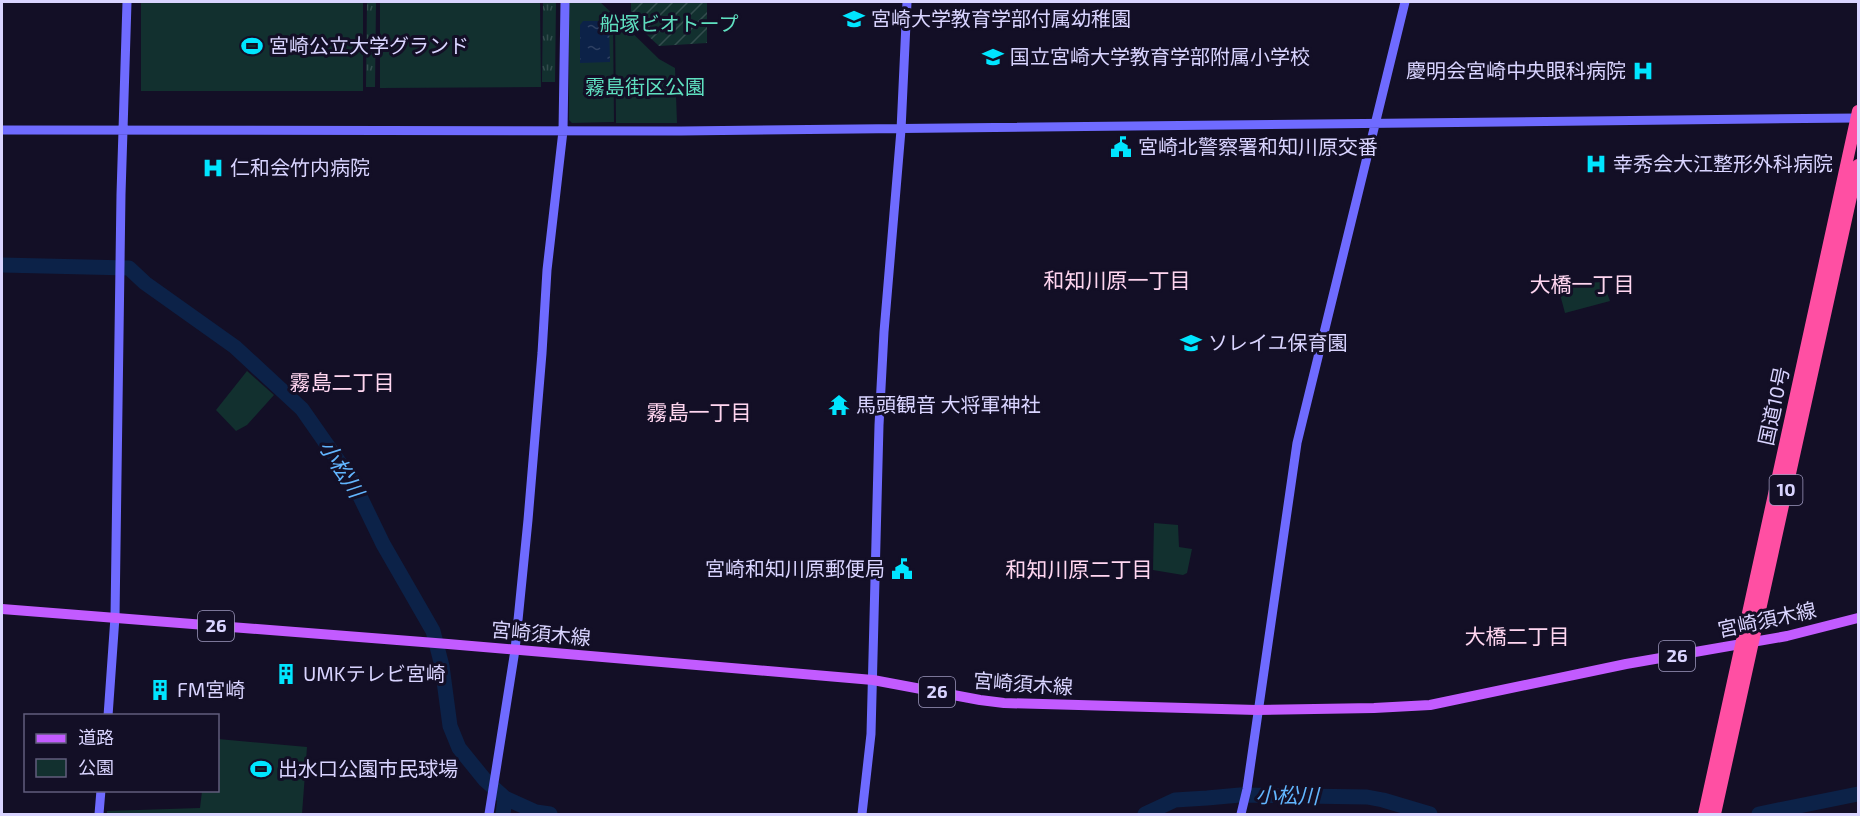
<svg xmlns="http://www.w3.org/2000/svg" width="1860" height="816" font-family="'Exo 2','Noto Sans JP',sans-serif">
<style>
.grass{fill:url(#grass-tufts)}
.park{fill:#12302f}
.garden{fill:url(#garden-furrows)}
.water{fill:url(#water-ripples)}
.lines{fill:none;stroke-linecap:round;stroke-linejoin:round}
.river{stroke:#0c2248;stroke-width:15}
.secondary{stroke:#6f6bff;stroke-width:9}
.primary{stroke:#c25bff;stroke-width:10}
.highway{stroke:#ff4fa3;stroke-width:12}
.labels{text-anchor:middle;stroke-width:6;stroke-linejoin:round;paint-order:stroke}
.shield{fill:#130f26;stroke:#9e99be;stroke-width:1.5}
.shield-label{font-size:18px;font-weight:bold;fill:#d9d4ff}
.poi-label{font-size:20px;fill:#d9d4ff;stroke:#130f26;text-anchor:start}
.park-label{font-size:20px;fill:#5fe0c0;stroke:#130f26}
.street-label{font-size:20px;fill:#d9d4ff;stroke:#130f26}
.neighbourhood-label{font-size:21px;fill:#ffd6f0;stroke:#130f26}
.water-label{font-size:21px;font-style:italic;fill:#62b6ff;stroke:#130f26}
</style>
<defs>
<pattern id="grass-tufts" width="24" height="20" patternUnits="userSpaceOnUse" patternTransform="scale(1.5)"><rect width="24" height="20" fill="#12302f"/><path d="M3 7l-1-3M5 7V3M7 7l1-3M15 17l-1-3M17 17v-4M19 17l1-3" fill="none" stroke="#344d4e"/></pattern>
<pattern id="garden-furrows" width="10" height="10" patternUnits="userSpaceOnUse" patternTransform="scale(1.5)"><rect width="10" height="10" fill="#12302f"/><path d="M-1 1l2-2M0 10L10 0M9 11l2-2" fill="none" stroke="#344d4e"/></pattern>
<pattern id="water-ripples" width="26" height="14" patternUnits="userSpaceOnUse" patternTransform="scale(1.5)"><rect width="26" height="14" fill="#0c2248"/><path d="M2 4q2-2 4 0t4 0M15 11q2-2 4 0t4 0" fill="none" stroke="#2f4163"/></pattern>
</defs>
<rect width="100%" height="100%" fill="#130f26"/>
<path class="grass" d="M367,2H376L375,87H366Z
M543,2H556L555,82H542Z"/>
<path class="park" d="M141,2H363V91H141Z
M380,2H540L541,87L380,88Z
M569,2H600L613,14L614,122L572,123L569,120Z
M615,16L659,59L675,68L677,123H616Z
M1603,282L1610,301L1565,313L1558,287L1560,284Z
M247,371L274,395L247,425L236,431L216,410Z
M1154,523L1178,525L1179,547L1192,549L1187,573L1183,575L1153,570Z
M218,739L307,747L302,814H107V811L200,808L202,791L218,790Z"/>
<path class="garden" d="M631,2H707V43L659,46L631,20Z"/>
<path class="water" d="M583,21H609L610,62L580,63V25Z"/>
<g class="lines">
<path class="river" d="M2,265L129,268L145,283L235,347L302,409L353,482L383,544L433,631L442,666L450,726L459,748L485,780L505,798L536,812L550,814
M503,814L505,798
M1145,814L1175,800L1207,798L1240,795L1367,797L1383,800L1430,814
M1759,814L1858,794"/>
<path class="secondary" d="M2,130L681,131L1857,118
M108,716L115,617L121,194L127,2
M99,814L101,790
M489,814L515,650L528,520L542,353L547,270L563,131L565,2
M862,814L871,734L879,425L884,332L901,130L907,2
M1241,814L1247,789L1297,443L1405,2"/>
<path class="primary" d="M2,609L448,644L873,680L980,700L1004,703L1257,710L1374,708L1430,705L1626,664L1787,636L1858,618"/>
<path class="highway" d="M1704,814L1858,111
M1715,814L1858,165"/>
</g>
<defs>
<symbol id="school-bare" viewBox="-9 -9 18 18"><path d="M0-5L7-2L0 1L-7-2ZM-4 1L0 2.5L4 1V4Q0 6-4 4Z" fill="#00e5ff" stroke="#130f26" stroke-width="2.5" paint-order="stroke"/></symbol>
<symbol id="stadium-bare" viewBox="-9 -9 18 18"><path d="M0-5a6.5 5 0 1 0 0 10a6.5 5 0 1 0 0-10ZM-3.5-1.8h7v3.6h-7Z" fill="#00e5ff" stroke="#130f26" stroke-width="2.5" paint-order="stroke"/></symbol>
<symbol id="hospital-bare" viewBox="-9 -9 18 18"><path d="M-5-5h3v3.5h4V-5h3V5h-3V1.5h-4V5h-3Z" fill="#00e5ff" stroke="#130f26" stroke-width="2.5" paint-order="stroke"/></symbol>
<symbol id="civic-bare" viewBox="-9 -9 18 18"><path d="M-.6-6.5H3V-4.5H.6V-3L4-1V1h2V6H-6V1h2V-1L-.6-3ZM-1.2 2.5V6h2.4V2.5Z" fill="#00e5ff" stroke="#130f26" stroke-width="2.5" paint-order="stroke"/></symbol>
<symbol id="temple-bare" viewBox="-9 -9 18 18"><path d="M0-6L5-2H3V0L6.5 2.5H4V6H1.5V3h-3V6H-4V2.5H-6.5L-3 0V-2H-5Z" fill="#00e5ff" stroke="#130f26" stroke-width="2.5" paint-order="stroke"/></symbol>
<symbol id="building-bare" viewBox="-9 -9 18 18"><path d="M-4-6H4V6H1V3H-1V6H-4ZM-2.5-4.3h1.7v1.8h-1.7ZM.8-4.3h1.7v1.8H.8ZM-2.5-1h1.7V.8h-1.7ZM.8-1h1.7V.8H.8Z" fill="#00e5ff" stroke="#130f26" stroke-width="2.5" paint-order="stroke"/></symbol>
</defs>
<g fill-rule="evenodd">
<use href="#school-bare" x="839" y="4" width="30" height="30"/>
<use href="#stadium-bare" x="237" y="31" width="30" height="30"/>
<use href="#school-bare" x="978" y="42" width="30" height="30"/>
<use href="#hospital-bare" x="1628" y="56" width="30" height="30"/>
<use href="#civic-bare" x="1106" y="132" width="30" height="30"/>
<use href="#hospital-bare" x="1581" y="149" width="30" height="30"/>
<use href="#hospital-bare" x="198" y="153" width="30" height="30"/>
<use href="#school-bare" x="1176" y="328" width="30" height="30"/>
<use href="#temple-bare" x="824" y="390" width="30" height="30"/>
<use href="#civic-bare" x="887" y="554" width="30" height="30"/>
<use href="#building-bare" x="271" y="659" width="30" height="30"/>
<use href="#building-bare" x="145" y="675" width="30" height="30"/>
<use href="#stadium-bare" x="246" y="754" width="30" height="30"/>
</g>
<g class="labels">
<g class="shield">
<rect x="1769.5" y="475" width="33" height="30" rx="4.5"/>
<rect x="198" y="611" width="36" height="30" rx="4.5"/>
<rect x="1659" y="641" width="36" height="30" rx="4.5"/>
<rect x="919" y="677" width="36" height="30" rx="4.5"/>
</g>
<g class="shield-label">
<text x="1786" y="496">10</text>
<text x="216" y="632">26</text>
<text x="1677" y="662">26</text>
<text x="937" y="698">26</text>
</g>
<g class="poi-label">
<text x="871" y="26">宮崎大学教育学部付属幼稚園</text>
<text x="269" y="53">宮崎公立大学グランド</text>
<text x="1010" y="64">国立宮崎大学教育学部附属小学校</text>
<text x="1626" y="78" text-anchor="end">慶明会宮崎中央眼科病院</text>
<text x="1138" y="154">宮崎北警察署和知川原交番</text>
<text x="1613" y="171">幸秀会大江整形外科病院</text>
<text x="230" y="175">仁和会竹内病院</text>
<text x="1208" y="350">ソレイユ保育園</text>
<text x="856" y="412">馬頭観音 大将軍神社</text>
<text x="885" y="576" text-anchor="end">宮崎和知川原郵便局</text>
<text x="303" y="681">UMKテレビ宮崎</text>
<text x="177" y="697">FM宮崎</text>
<text x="278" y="776">出水口公園市民球場</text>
</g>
<g class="park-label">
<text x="669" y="31">船塚ビオトープ</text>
<text x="645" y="94">霧島街区公園</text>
</g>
<g class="street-label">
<text transform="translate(1774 406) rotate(-78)" y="7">国道10号</text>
<text transform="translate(1767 620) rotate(-12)" y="7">宮崎須木線</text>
<text transform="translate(541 634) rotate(5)" y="7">宮崎須木線</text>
<text transform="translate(1023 684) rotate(4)" y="7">宮崎須木線</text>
</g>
<g class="neighbourhood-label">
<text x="1117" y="288">和知川原一丁目</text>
<text x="1582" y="292">大橋一丁目</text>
<text x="342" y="390">霧島二丁目</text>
<text x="699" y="420">霧島一丁目</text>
<text x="1079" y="577">和知川原二丁目</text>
<text x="1517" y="644">大橋二丁目</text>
</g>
<g class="water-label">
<text transform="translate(341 469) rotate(58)" y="7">小松川</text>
<text transform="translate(1287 796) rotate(1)" y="7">小松川</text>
</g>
</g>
<rect width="1860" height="816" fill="none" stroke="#d9d4ff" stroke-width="6"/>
<rect x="24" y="714" width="195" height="78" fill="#130f26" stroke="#625e7d" stroke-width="1.5"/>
<rect x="36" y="734" width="30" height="9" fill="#c25bff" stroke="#625e7d" stroke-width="1.5"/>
<text x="78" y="744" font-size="18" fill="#d9d4ff">道路</text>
<rect x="36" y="759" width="30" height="18" fill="#12302f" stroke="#625e7d" stroke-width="1.5"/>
<text x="78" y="774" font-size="18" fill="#d9d4ff">公園</text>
</svg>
